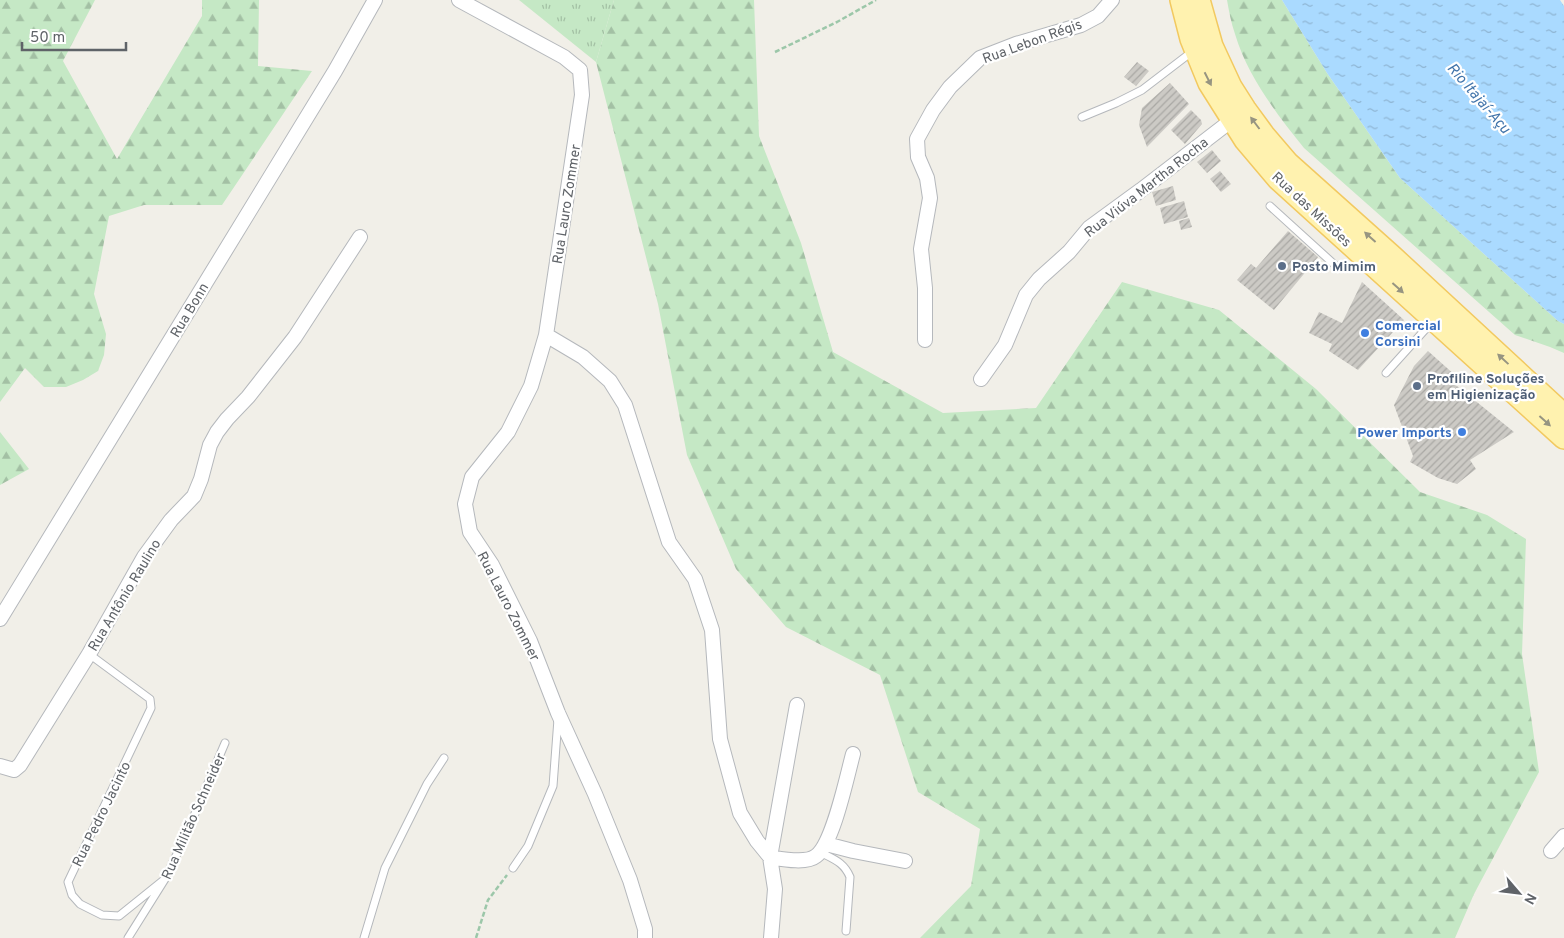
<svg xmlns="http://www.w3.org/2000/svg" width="1564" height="938" font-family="Overpass,sans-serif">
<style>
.grass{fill:url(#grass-tufts)}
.forest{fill:url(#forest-firs)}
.water{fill:url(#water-ripples)}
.building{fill:url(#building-hatch)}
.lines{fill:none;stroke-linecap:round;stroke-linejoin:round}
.service-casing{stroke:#b5b8bc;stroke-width:9}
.minor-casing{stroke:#b5b8bc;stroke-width:16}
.primary-casing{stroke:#f2c960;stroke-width:24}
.path{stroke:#9cc7a9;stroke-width:2.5;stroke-dasharray:5 2.5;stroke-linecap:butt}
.service{stroke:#fff;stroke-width:7}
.minor{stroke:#fff;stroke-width:14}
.primary{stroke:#fff2af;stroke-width:21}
.oneway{fill:#979581}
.service-dot{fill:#5c6f8a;stroke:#fff;stroke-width:2}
.shop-dot{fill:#3f7fe0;stroke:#fff;stroke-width:2}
.labels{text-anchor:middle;stroke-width:4.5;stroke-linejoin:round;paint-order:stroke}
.street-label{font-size:14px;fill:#5f6368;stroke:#fff}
.service-label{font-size:14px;font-weight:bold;fill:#4e5e75;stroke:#fff;text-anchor:start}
.shop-label{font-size:14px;font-weight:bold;fill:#366cbe;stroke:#fff;text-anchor:start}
.water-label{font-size:15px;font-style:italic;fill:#4174aa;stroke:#fff}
</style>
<defs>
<pattern id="grass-tufts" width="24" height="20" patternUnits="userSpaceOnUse" patternTransform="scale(1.25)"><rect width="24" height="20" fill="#c5e8c5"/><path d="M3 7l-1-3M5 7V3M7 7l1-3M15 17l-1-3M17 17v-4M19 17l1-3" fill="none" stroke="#a3c0a4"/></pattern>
<pattern id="forest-firs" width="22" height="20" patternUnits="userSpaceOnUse" patternTransform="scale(1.25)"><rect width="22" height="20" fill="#c5e8c5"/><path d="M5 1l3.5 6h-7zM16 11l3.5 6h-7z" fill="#a3c0a4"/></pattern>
<pattern id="water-ripples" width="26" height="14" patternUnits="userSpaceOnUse" patternTransform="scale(1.25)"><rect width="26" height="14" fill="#aadaff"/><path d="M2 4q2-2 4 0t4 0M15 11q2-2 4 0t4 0" fill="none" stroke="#8eb4d2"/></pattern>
<pattern id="building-hatch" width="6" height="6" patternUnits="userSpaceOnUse" patternTransform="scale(1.25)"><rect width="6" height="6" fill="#cccac5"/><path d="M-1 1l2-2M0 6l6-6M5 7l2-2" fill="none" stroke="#a9a8a4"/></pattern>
</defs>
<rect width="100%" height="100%" fill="#f1efe8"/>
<path class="grass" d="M519,0H614L596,62Z"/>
<path class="forest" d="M0,0H95L63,61L117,159L202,16V0H259L258,66L312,71L222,205H144L109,216L94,294L106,334L104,355L98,371L83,380L66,387H44L25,368L0,402Z
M614,0H754L759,136L801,243L833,352L943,413L1036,408L1122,282L1219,310L1316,389L1420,492L1487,515L1526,539L1522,654L1539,772L1474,894L1455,938H920L971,886L980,829L918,792L880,675L786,627L736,569L687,455L658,304L596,62Z
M1227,0H1282L1327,73L1400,178L1558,321L1564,324V353L1550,347L1515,335L1304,148C1276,113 1248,77 1235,34C1231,23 1229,11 1227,0Z
M0,432L29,469L0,485Z"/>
<path class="water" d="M1282,0H1560L1564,6V324L1558,321L1400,178L1327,73Z"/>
<path class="building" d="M1137,62L1149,71L1136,86L1124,77Z
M1170,83L1189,104L1147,147L1139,125L1142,108Z
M1191,110L1201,120L1202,124L1185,144L1171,130Z
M1212,150L1221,161L1207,173L1197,162Z
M1220,171L1231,184L1221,192L1210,179Z
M1173,186L1176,200L1156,206L1152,192Z
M1184,201L1188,217L1164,224L1160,208Z
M1189,218L1192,227L1181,230L1179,221Z
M1288,231L1318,257L1274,310L1237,280L1251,264L1256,268Z
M1362,282L1404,320L1358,370L1329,351L1332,344L1309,333L1319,312L1342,323Z
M1428,351L1456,376L1452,382L1514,432L1470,460L1476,469L1457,484L1438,478L1410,462L1413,456L1394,405L1414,366Z"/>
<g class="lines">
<defs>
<path id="service" d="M1082,117L1116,103L1142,90L1193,51
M1270,206L1336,266
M1386,373L1432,322
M89,654L150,699L151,708L68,882L72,895L80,904L102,915L119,916L165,879
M820,852C833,859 844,862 850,877L846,931
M513,868L528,846L553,786L558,719
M128,938L165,879L185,837L225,743
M364,938L385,868L427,784L444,758"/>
<path id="minor" d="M459,0L564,57L580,70L582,95L546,335L531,386L508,432L472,477L465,504L470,532L492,565L530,641L558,713L595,794L630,880L645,929V938
M546,335L583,357L610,381L625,405L669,542L695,579L712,630L720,739L740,813L757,841L770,857L775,889L771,938
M925,340V288L921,249L930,198L927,178L918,157L917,139L933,110L950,87L980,58L1016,44L1081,25L1098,16L1112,0
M981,379L1005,345L1026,295L1039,279L1069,252L1089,228L1141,190L1232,120
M0,619L335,71L375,0
M0,766L14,770L20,765L89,654L144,557L171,520L194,496L201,479L210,445L217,432L227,419L248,397L295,337L360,237
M826,844L853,851L905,861
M1551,851L1564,836
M770,857C782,859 806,864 816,856C833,844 847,776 853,754
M770,857L797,705"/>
<path id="primary" d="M1181,0L1191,39L1209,83L1245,140L1278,179L1564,438
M1199,0L1212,46L1231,87L1245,109L1264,135L1288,163L1392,256L1564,415"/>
</defs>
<use href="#service" class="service-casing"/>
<use href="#minor" class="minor-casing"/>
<use href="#primary" class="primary-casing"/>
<path class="path" d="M775,52L837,22L876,0
M476,938L488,900L507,875"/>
<use href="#service" class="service"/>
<use href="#minor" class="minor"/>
<use href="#primary" class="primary"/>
</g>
<defs><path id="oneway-solid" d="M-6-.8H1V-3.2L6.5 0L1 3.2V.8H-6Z" transform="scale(1.25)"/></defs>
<g class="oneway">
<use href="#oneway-solid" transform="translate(1208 79) rotate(63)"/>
<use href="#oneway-solid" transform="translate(1255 123) rotate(-127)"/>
<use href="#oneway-solid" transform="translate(1370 237) rotate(-138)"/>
<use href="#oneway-solid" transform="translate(1398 288) rotate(42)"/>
<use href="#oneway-solid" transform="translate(1503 359) rotate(-137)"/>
<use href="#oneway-solid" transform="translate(1545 421) rotate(42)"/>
</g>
<g class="service-dot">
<circle cx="1282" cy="266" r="5"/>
<circle cx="1417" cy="386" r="5"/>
</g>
<g class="shop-dot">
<circle cx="1365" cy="333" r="5"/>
<circle cx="1462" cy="432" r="5"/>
</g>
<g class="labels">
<g class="street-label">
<text transform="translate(1032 41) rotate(-20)" y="5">Rua Lebon Régis</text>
<text transform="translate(1146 187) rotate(-38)" y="5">Rua Viúva Martha Rocha</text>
<text transform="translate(566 204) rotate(-81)" y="5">Rua Lauro Zommer</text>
<text transform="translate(1312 209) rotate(43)" y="5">Rua das Missões</text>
<text transform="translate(189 310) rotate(-59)" y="5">Rua Bonn</text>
<text transform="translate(124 595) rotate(-59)" y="5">Rua Antônio Raulino</text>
<text transform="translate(509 606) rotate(63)" y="5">Rua Lauro Zommer</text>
<text transform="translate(101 814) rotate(-64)" y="5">Rua Pedro Jacinto</text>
<text transform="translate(193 816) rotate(-66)" y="5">Rua Militão Schneider</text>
</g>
<g class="service-label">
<text x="1292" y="271">Posto Mimim</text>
<text x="1427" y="383">Profiline Soluções<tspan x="1427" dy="16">em Higienização</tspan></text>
</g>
<g class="shop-label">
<text x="1375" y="330">Comercial<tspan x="1375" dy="16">Corsini</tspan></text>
<text x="1452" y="437" text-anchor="end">Power Imports</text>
</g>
<g class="water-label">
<text transform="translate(1479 98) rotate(49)" y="5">Rio Itajaí-Açu</text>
</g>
</g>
<g transform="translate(1519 893) rotate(118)" stroke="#ffffff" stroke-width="4" paint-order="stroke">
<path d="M0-4L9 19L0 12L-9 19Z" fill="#5f6368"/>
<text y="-8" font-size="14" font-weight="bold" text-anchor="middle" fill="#5f6368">N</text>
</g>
<path d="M22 42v8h104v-8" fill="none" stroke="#5f6368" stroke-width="2.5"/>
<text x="30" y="42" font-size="15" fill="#5f6368" stroke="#ffffff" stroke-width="4" paint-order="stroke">50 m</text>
</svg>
